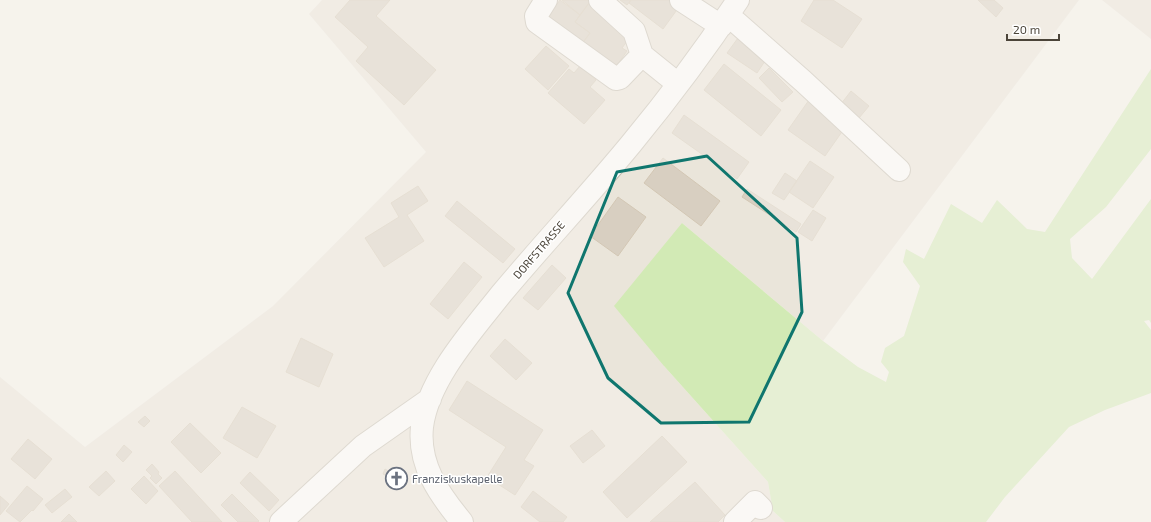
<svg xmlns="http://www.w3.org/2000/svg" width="1151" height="522" font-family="'Exo 2',sans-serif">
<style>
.residential{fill:#eae5da}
.green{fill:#d2eab5}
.building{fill:#d8cfc1;stroke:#d3c7b4}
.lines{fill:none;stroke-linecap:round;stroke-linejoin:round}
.minor-casing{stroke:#c2bbae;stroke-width:24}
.minor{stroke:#fff;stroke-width:22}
.marked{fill:none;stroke:#0f766e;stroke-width:3;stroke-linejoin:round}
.labels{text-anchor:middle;stroke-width:3;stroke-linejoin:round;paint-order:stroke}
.street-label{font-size:11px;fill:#4b4439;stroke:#fff}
.worship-label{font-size:11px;fill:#5b616d;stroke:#fff;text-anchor:start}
</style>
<rect width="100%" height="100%" fill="#f6f3ec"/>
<path class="residential" d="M322,0H1079L823,341L682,223L664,366L768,482L773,511L785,522H0V377L85,447L273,306L426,152L309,14Z
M1102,0H1151V39Z"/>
<path class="green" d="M1151,69V149L1106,207L1070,239L1072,258L1092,279L1151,199V323L1149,320L1144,321L1151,330V393L1105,410L1069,427L1005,497L986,522H785L773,511L768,482L664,366L614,306L682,223L823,341L858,367L886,382L889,372L881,362L885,348L904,336L920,286L903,262L906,249L924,259L951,204L982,223L997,200L1027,229L1045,232Z"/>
<path class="building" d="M350,0H390L376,16L436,70L404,105L356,61L368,47L335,17Z
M560,0L580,15L575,22L590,33L578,49L543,24Z
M562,0H591L580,15Z
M620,0H631L627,5Z
M631,0H670L679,7L663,29L629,3Z
M814,0H833L862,19L842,48L801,21Z
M978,0H994L1003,8L996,17Z
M590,2L633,33L622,48L627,51L612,72L579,48L590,33L575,22Z
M738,38L767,58L757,73L727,53Z
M546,46L569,66L548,90L525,69Z
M724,64L781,110L761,136L704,90Z
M580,66L596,80L590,87L605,100L584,124L548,93L569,69L574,73Z
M769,68L793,92L782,102L759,78Z
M851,91L869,106L859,118L841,104Z
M809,100L846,126L825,156L788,130Z
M684,115L749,162L737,179L672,133Z
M663,158L720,201L701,226L644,183Z
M810,161L834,177L813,208L789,192Z
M785,173L797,181L784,200L772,193Z
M418,186L428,201L407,215L424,241L384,267L365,238L399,217L391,203Z
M747,189L801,224L796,232L742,197Z
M618,197L646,217L618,256L590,236Z
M457,201L515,249L503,263L445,216Z
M813,210L826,218L812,241L798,232Z
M464,262L482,277L448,319L430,304Z
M552,265L566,278L538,310L523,298Z
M301,338L333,354L319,387L286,372Z
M505,339L532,363L516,380L490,356Z
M467,381L543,430L524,460L534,466L515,495L487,477L506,447L449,410Z
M242,407L276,426L257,458L223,438Z
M145,416L150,421L144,427L138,422Z
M190,423L221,453L201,473L171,442Z
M592,430L605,446L583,463L570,446Z
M662,436L687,462L627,518L603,492Z
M28,439L52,459L35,479L11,459Z
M124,445L132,452L123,462L116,455Z
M152,464L159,472L158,474L162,478L156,484L150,478L152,476L146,470Z
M385,469L390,472L396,469L403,472L407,479L404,486L397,490L390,487L387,483V476L383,474Z
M106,471L115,481L99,496L89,487Z
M175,471L222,522H192L159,486Z
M250,472L279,500L269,511L240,483Z
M144,476L158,491L146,504L131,489Z
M695,482L725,515L718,522H650Z
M27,486L43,499L33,511L32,510L20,522L6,511Z
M65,489L72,497L52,513L45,505Z
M533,491L567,517L563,522H540L521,507Z
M232,494L259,521L258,522H238L221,505Z
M0,496L9,504L0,515Z
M69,514L77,522H61Z"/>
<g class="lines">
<defs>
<path id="minor" d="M546,0L536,16L537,22L616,79L620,78L642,55
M600,0L634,31L642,55L678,84
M681,0L721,26
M728,15L803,81L899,170
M281,522L363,446L430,399
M462,522C439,494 418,465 422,427C428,379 473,330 502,293C544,243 589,195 631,144C669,98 705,50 738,0
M735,522L755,502L761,508"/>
</defs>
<use href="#minor" class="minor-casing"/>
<use href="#minor" class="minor"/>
</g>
<path d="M0 0H1151V522H0ZM707,156L797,238L802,312L749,422L661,423L608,378L568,293L617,172Z" fill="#f6f3ec" fill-opacity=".55" fill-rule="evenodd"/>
<path class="marked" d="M707,156L797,238L802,312L749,422L661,423L608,378L568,293L617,172Z"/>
<defs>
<symbol id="church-ring" viewBox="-11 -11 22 22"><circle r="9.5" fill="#fff" stroke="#6b7280" stroke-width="1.5"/><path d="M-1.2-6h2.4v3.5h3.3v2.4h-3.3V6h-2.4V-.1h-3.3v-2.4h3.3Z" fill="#6b7280"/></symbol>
</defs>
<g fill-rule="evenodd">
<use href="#church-ring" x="384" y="466" width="25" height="25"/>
</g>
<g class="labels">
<g class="street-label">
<text transform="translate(539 250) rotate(-49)" y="4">DORFSTRASSE</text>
</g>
<g class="worship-label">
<text x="412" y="483">Franziskuskapelle</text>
</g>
</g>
<path d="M1007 34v6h52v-6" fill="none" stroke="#4b4439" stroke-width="2"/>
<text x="1013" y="34" font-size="12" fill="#4b4439" stroke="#ffffff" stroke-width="3" paint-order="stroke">20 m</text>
</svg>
